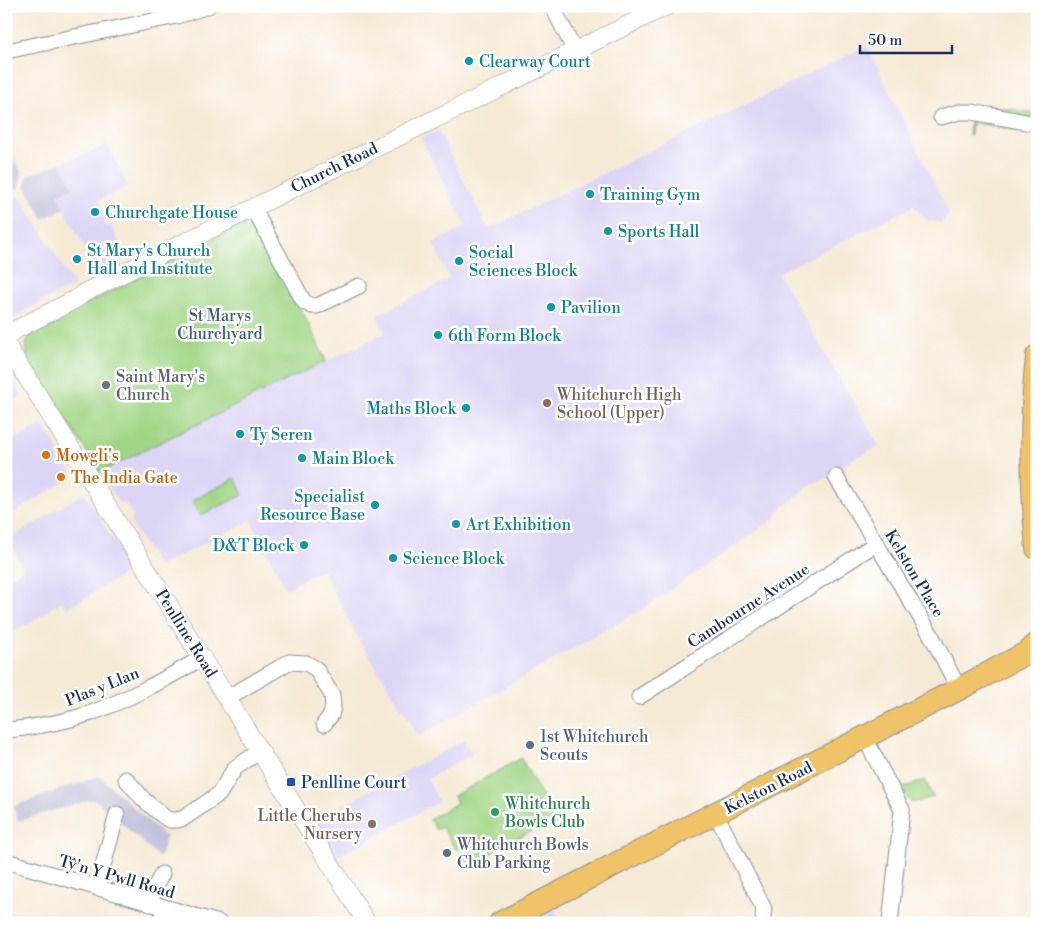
<svg xmlns="http://www.w3.org/2000/svg" width="1043" height="929" font-family="'Libre Bodoni',serif">
<style>
.built{fill:#ddd5f6}
.industrial{fill:#c2c1dc}
.green{fill:#a1d585;stroke:#5e8272}
.lines{fill:none;stroke-linecap:round;stroke-linejoin:round}
.minor-casing{stroke:#888c9a;stroke-width:17}
.tertiary-casing{stroke:#888c9a;stroke-width:19}
.primary-casing{stroke:#888c9a;stroke-width:24}
.minor{stroke:#fff;stroke-width:15}
.tertiary{stroke:#fff;stroke-width:18}
.primary{stroke:#f0c369;stroke-width:22}
.culture-dot{fill:#0f9aa8;stroke:#fff;stroke-width:2}
.worship-dot{fill:#6b7280;stroke:#fff;stroke-width:2}
.education-dot{fill:#8d6e63;stroke:#fff;stroke-width:2}
.food-dot{fill:#e8710a;stroke:#fff;stroke-width:2}
.service-dot{fill:#5c6f8a;stroke:#fff;stroke-width:2}
.transit-dot{fill:#1a4fb4;stroke:#fff;stroke-width:2}
.leisure-dot{fill:#2e9e5b;stroke:#fff;stroke-width:2}
.labels{text-anchor:middle;stroke-width:5;stroke-linejoin:round;paint-order:stroke}
.culture-label{font-size:16px;fill:#0d838f;stroke:#fff;text-anchor:start}
.street-label{font-size:16px;fill:#1b2f5e;stroke:#fff}
.park-label{font-size:16px;fill:#43616a;stroke:#fff}
.worship-label{font-size:16px;fill:#5b616d;stroke:#fff;text-anchor:start}
.education-label{font-size:16px;fill:#785e54;stroke:#fff;text-anchor:start}
.food-label{font-size:16px;fill:#c56008;stroke:#fff;text-anchor:start}
.service-label{font-size:16px;fill:#4e5e75;stroke:#fff;text-anchor:start}
.transit-label{font-size:16px;fill:#164399;stroke:#fff;text-anchor:start}
.leisure-label{font-size:16px;fill:#27864d;stroke:#fff;text-anchor:start}
</style>
<rect width="100%" height="100%" fill="#fff"/>
<filter id="ink" filterUnits="userSpaceOnUse"><feTurbulence type="fractalNoise" baseFrequency=".02" numOctaves="2"/><feDisplacementMap in="SourceGraphic" scale="10" xChannelSelector="R" yChannelSelector="G"/><feConvolveMatrix kernelMatrix="1 2 1 2 8 2 1 2 1" color-interpolation-filters="sRGB"/></filter>
<filter id="wash" filterUnits="userSpaceOnUse"><feTurbulence type="fractalNoise" baseFrequency=".0096" numOctaves="4" result="noise"/><feDisplacementMap in="SourceGraphic" scale="20" xChannelSelector="R" yChannelSelector="G"/><feGaussianBlur stdDeviation="1.12" result="paint"/><feColorMatrix in="noise" values="0 0 0 0 0 0 0 0 0 0 0 0 0 0 0 0 0 1.4 0 .05"/><feComposite in="paint" operator="in"/></filter>
<g filter="url(#wash)">
<rect width="100%" height="100%" fill="#f6ead6"/>
<path class="built" d="M867,46L949,213L942,223L926,220L914,206L778,273L879,446L851,460L825,479L812,484L781,509L774,519L641,610L419,736L357,636L322,569L286,589L251,521L158,566L131,523L133,516L125,503L118,502L100,472L385,333L377,315L450,279L433,243L466,227L421,138L438,130L488,229Z
M6,143L17,163L6,169Z
M107,145L128,186L100,200L101,203L98,204L106,220L104,221L107,227L111,225L127,258L98,273L57,195L73,187L61,163Z
M20,196L74,285L13,317L9,316L6,312V203Z
M6,367L23,395L6,405Z
M42,424L74,476L9,516L6,512V445Z
M84,493L132,569L67,609L62,601L35,620L6,636V580L24,569L8,540Z
M464,740L472,754L427,779L439,802L338,856L315,820Z
M554,908L562,923H525Z"/>
<path class="industrial" d="M17,163L22,174L18,188L6,194V169Z
M61,163L73,187L58,195L64,208L43,219L26,187L27,176Z
M99,776L166,837L160,858L96,800H90L18,821L14,806Z"/>
<path class="green" d="M985,104L1037,114V120L988,110Z
M970,119L1037,129V135L972,122L971,135L969,136Z
M254,219L305,317L326,361L100,472L30,363C24,351 24,338 37,329Z
M235,478L243,495L201,515L192,501Z
M521,758L554,818L470,865L460,848L456,850L442,827L436,830L430,819L457,803L454,796Z
M925,780L933,797L916,802H910L902,788Z"/>
</g>
<g filter="url(#ink)">
<g class="lines">
<defs>
<path id="minor" d="M552,6L575,51
M6,51L177,16L208,6
M941,117L959,112H972L1037,124
M253,208L304,302L312,306H317L359,286
M836,477L931,635L959,689
M639,697L877,543
M227,698L289,662L306,663L316,669L332,695L333,707L331,715L324,724
M8,730C36,727 65,722 91,713C130,699 167,678 202,658
M865,738L902,810L890,923
M126,779L144,800L163,816L169,820H177L184,818L219,794L235,768L260,751
M716,814L764,909L763,917
M6,861L219,923
M97,888L117,814
M150,904L156,885L162,874
M160,923L165,908"/>
<path id="tertiary" d="M6,336L17,329L76,299L82,294L281,194L667,6
M6,344L367,923"/>
<path id="primary" d="M1037,356C1030,421 1031,483 1037,548
M500,923L959,689L1028,652L1037,644"/>
</defs>
<use href="#minor" class="minor-casing"/>
<use href="#tertiary" class="tertiary-casing"/>
<use href="#primary" class="primary-casing"/>
<use href="#minor" class="minor"/>
<use href="#tertiary" class="tertiary"/>
<use href="#primary" class="primary"/>
</g>
</g>
<g class="culture-dot">
<circle cx="469" cy="61" r="5"/>
<circle cx="590" cy="194" r="5"/>
<circle cx="95" cy="212" r="5"/>
<circle cx="608" cy="231" r="5"/>
<circle cx="77" cy="259" r="5"/>
<circle cx="459" cy="261" r="5"/>
<circle cx="551" cy="307" r="5"/>
<circle cx="438" cy="335" r="5"/>
<circle cx="466" cy="408" r="5"/>
<circle cx="240" cy="434" r="5"/>
<circle cx="302" cy="458" r="5"/>
<circle cx="375" cy="505" r="5"/>
<circle cx="456" cy="524" r="5"/>
<circle cx="304" cy="545" r="5"/>
<circle cx="393" cy="558" r="5"/>
</g>
<circle class="worship-dot" cx="106" cy="385" r="5"/>
<g class="education-dot">
<circle cx="547" cy="403" r="5"/>
<circle cx="372" cy="824" r="5"/>
</g>
<g class="food-dot">
<circle cx="46" cy="455" r="5"/>
<circle cx="61" cy="477" r="5"/>
</g>
<g class="service-dot">
<circle cx="530" cy="745" r="5"/>
<circle cx="447" cy="853" r="5"/>
</g>
<rect class="transit-dot" x="286" y="777" width="10" height="10" rx="2.5"/>
<circle class="leisure-dot" cx="495" cy="812" r="5"/>
<g class="labels">
<g class="culture-label">
<text x="479" y="67">Clearway Court</text>
<text x="600" y="200">Training Gym</text>
<text x="105" y="218">Churchgate House</text>
<text x="618" y="237">Sports Hall</text>
<text x="87" y="256">St Mary's Church<tspan x="87" dy="18">Hall and Institute</tspan></text>
<text x="469" y="258">Social<tspan x="469" dy="18">Sciences Block</tspan></text>
<text x="561" y="313">Pavilion</text>
<text x="448" y="341">6th Form Block</text>
<text x="456" y="414" text-anchor="end">Maths Block</text>
<text x="250" y="440">Ty Seren</text>
<text x="312" y="464">Main Block</text>
<text x="365" y="502" text-anchor="end">Specialist<tspan x="365" dy="18">Resource Base</tspan></text>
<text x="466" y="530">Art Exhibition</text>
<text x="294" y="551" text-anchor="end">D&amp;T Block</text>
<text x="403" y="564">Science Block</text>
</g>
<g class="street-label">
<text transform="translate(334 167) rotate(-26)" y="6">Church Road</text>
<text transform="translate(915 573) rotate(59)" y="6">Kelston Place</text>
<text transform="translate(748 605) rotate(-33)" y="6">Cambourne Avenue</text>
<text transform="translate(187 633) rotate(58)" y="6">Penlline Road</text>
<text transform="translate(102 686) rotate(-22)" y="6">Plas y Llan</text>
<text transform="translate(768 787) rotate(-27)" y="6">Kelston Road</text>
<text transform="translate(117 876) rotate(16)" y="6">Tŷ'n Y Pwll Road</text>
</g>
<g class="park-label">
<text x="220" y="321">St Marys<tspan x="220" dy="18">Churchyard</tspan></text>
</g>
<g class="worship-label">
<text x="116" y="382">Saint Mary's<tspan x="116" dy="18">Church</tspan></text>
</g>
<g class="education-label">
<text x="557" y="400">Whitchurch High<tspan x="557" dy="18">School (Upper)</tspan></text>
<text x="362" y="821" text-anchor="end">Little Cherubs<tspan x="362" dy="18">Nursery</tspan></text>
</g>
<g class="food-label">
<text x="56" y="461">Mowgli's</text>
<text x="71" y="483">The India Gate</text>
</g>
<g class="service-label">
<text x="540" y="742">1st Whitchurch<tspan x="540" dy="18">Scouts</tspan></text>
<text x="457" y="850">Whitchurch Bowls<tspan x="457" dy="18">Club Parking</tspan></text>
</g>
<g class="transit-label">
<text x="301" y="788">Penlline Court</text>
</g>
<g class="leisure-label">
<text x="505" y="809">Whitchurch<tspan x="505" dy="18">Bowls Club</tspan></text>
</g>
</g>
<rect width="1043" height="929" fill="none" stroke="#fff" stroke-width="25"/>
<path d="M860 45v8h92v-8" fill="none" stroke="#1b2f5e" stroke-width="2.5"/>
<text x="868" y="45" font-size="15" fill="#1b2f5e" stroke="#ffffff" stroke-width="4" paint-order="stroke">50 m</text>
</svg>
